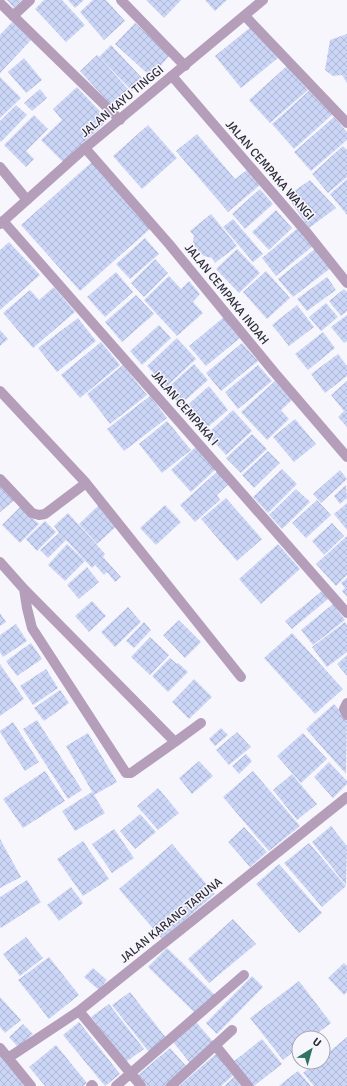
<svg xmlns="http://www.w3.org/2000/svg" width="347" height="1086" font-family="Signika,sans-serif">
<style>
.building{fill:url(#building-cross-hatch)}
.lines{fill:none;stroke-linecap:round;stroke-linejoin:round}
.minor{stroke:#b59eba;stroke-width:10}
.tertiary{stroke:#b59eba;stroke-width:10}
.labels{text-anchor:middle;stroke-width:3;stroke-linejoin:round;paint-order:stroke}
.street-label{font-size:12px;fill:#2f2c39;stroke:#f7f6fd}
</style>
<defs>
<pattern id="building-cross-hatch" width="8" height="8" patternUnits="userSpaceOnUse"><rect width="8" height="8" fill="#cbd6f7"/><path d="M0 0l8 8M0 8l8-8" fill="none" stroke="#afb8d4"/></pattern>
</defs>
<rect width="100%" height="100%" fill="#f7f6fd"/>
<path class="building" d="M7,0H22L14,8Z
M44,0H62L85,25L66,42L35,9Z
M68,0H84L75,8Z
M93,0H106L125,21L104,40L80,12Z
M146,0H181L164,18Z
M205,0H227L215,11Z
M12,22L31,40L0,73V35Z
M135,23L170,55L151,77L115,44Z
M252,26L278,58L241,88L215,56Z
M347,34V83L342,75L333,76L325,70L330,40Z
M111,45L144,80L132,91L99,57Z
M97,55L128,89L111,105L80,71Z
M24,58L42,80L26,93L8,72Z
M287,66L308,90L270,123L249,100Z
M0,77L21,98L0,118Z
M77,87L108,120L63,162L41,140L62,120L53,109Z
M40,89L47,98L32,111L24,103Z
M311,89L333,114L294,149L272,124Z
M16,105L27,115L1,142L0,141V121Z
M34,115L48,129L26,151L34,159L26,167L4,145Z
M334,117L347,132V140L311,171L294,152Z
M148,125L177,158L142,189L113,156Z
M197,134L235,179L247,170L260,185L228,212L176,151Z
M343,146L347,150V177L328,193L312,174Z
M92,162L151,228L80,291L21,225Z
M347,179V215L330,194Z
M310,180L336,208L309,228L287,196Z
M260,189L273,204L245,229L232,214Z
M276,210L292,228L269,250L252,232Z
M211,214L237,246L215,263L212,258L204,256L196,249L193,241L194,236L190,231Z
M233,219L263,254L253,262L223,227Z
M298,228L313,246L276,276L262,258Z
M145,238L159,254L130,279L116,264Z
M9,242L40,275L0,310V250Z
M316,248L332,267L293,297L278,279Z
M237,249L260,273L239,293L216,269Z
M155,259L168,273L144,297L131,283Z
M266,271L290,298L267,319L243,292Z
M116,272L133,292L105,317L87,297Z
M169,276L181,289L189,281L200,294L193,302L203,313L177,336L144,300Z
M327,277L336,290L307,311L297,299Z
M54,287L75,312L33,348L3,313L30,290L39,300Z
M344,289L347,292V311L341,316L329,301Z
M136,295L154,314L122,342L105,322Z
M326,303L338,317L321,331L309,317Z
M297,305L314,327L289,346L272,325Z
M347,315V341L344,343L331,327Z
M224,317L240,338L206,366L189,346Z
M78,318L96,341L57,372L38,348Z
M159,325L171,338L142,365L130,351Z
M0,330L8,339L0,346Z
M323,332L335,348L308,370L295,354Z
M177,338L196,359L166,387L147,366Z
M101,342L120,365L80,398L61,375Z
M242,343L258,361L221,391L206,373Z
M338,354L347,366V376L325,393L311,374Z
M194,364L208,380L180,405L166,389Z
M123,365L147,395L110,424L87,394Z
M258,365L272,381L238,409L225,392Z
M275,381L292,400L281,410L289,419L267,440L241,412Z
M347,381V427L338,417L344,411L331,395Z
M209,386L228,410L203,431L184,408Z
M150,396L167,418L124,451L107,429Z
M233,410L252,431L226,455L207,434Z
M295,419L316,444L294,462L273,437Z
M167,421L191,450L162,473L139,444Z
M252,434L267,449L241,473L226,458Z
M197,446L217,468L191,492L171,470Z
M268,451L280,463L254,488L242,475Z
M282,469L297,484L268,513L253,497Z
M219,470L230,483L217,495L220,500L195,522L180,505Z
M340,470L347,479L321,503L313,494Z
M0,483L15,500L0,512Z
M346,485L347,498L340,504L334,496Z
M296,489L310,502L282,529L269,515Z
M226,498L262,539L237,561L201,519Z
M317,500L331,515L306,538L292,523Z
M347,503V530L334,514Z
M99,505L118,525L97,544L79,524Z
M165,505L181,522L156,545L140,528Z
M20,507L39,524L20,543L2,525Z
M68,513L105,554L103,557L121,577L115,582L107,572L104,575L95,565L92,568L66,540L48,558L40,550L59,533L54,526Z
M45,521L56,532L37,551L26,539Z
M332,523L344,536L324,555L312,541Z
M347,536V575L336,586L316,564Z
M67,544L85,561L65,581L48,565Z
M278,544L300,569L261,604L239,579Z
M87,567L99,582L79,599L67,585Z
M347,578V597L342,591L345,588L341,583Z
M322,591L328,599L292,629L285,621Z
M92,601L106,616L89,632L75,616Z
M333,604L345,620L313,645L301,630Z
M128,607L141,622L115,647L101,632Z
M0,613L6,622L0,626Z
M179,620L201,642L185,658L163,635Z
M144,622L151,630L134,648L126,641Z
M345,622L347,625V652L327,667L312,647Z
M16,624L27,641L3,657L0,652V635Z
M292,633L343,689L315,714L264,658Z
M150,637L169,655L150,675L131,657Z
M31,643L42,659L17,676L6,661Z
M347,655V676L337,664Z
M170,658L177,664L178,663L188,672L168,692L152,676Z
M0,664L24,699L0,716Z
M46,669L58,688L33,705L20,686Z
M194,679L212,697L189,719L172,702Z
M60,690L69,703L44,721L34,708Z
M334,704L347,718L346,774L306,729Z
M37,720L82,790L68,799L23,729Z
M13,722L39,762L25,771L0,732V731Z
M221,728L228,735L215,746L209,739Z
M237,732L251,747L229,765L216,750Z
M88,733L117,782L94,795L66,746Z
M303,733L327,759L301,783L277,756Z
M246,754L252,761L239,774L232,766Z
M199,761L213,776L192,794L179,778Z
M329,762L347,781V784L333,798L314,777Z
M45,771L65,801L23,828L3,799Z
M253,771L300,826L269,851L223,797Z
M292,774L317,804L297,820L273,790Z
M158,788L179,813L158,830L137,806Z
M92,792L105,813L75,831L62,811Z
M140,814L156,832L135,849L120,831Z
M331,826L347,846L346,885L312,842Z
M244,827L267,852L250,867L228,842Z
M114,829L134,858L112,873L92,844Z
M0,839L21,877L0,888Z
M83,841L109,879L83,896L57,859Z
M309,843L346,886L322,907L284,863Z
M172,844L215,894L162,939L119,889Z
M279,864L322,913L299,933L256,884Z
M27,880L41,902L1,928L0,926V897Z
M71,887L83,903L59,921L47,905Z
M233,919L256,944L209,983L188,959Z
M26,937L43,958L20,976L3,954Z
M167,948L215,995L196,1014L148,967Z
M49,957L79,995L49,1019L18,980Z
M344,963L347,966V992L344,995L328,978Z
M93,968L107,980L99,990L84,977Z
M252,976L263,987L217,1034L206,1023Z
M299,981L331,1023L311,1038H299V1047L283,1060L250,1018Z
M130,992L167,1039L149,1052L112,1005Z
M0,997L21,1020L5,1033L0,1027Z
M109,1004L144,1049L126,1062L91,1017Z
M79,1022L120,1074L105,1086L63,1035Z
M196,1022L214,1043L190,1063L173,1042Z
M23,1024L33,1034L18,1047L9,1037Z
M347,1037V1086H314L303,1073L316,1062H323V1057Z
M262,1039L282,1064L254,1086H252L233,1062Z
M56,1045L87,1083L83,1086H45L29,1067Z
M170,1048L187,1067L166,1086H147L138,1075Z
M217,1053L235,1074L221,1086H179Z
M0,1054L25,1086H0Z
M298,1071L311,1086H279L286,1080Z
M235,1076L244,1086H224Z"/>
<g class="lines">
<path class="minor" d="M121,0L185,66
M0,3L120,120
M13,16L30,0
M245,16L347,123
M172,76L308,234L347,283
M85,148L169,244L274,372L347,457
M0,167L27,200
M3,221L347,613
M0,391L86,483L241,677
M0,479L32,513L39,515L45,514L86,483
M0,562L24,589L175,742L201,723
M24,589L27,608L32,628L126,773H131L175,742
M347,703L344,709L347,715
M79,1011L141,1086
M215,1045L248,1086
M0,1048L31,1086
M8,1058L79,1011L347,797
M91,1086L92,1085L93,1086
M116,1086L244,975
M171,1086L232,1030"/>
<path class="tertiary" d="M0,224L85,148L263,0"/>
</g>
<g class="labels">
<g class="street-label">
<text transform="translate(122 101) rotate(-40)" y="4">JALAN KAYU TINGGI</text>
<text transform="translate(270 170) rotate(49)" y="4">JALAN CEMPAKA WANGI</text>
<text transform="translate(227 294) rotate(51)" y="4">JALAN CEMPAKA INDAH</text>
<text transform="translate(185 408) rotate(49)" y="4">JALAN CEMPAKA I</text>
<text transform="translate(171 920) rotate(-39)" y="4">JALAN KARANG TARUNA</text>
</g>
</g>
<g transform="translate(311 1050) rotate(37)"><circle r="19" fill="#f7f6fd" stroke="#a7a5af"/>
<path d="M0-3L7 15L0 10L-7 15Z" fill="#317262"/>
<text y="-6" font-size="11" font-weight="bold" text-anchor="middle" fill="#2f2c39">U</text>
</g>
</svg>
